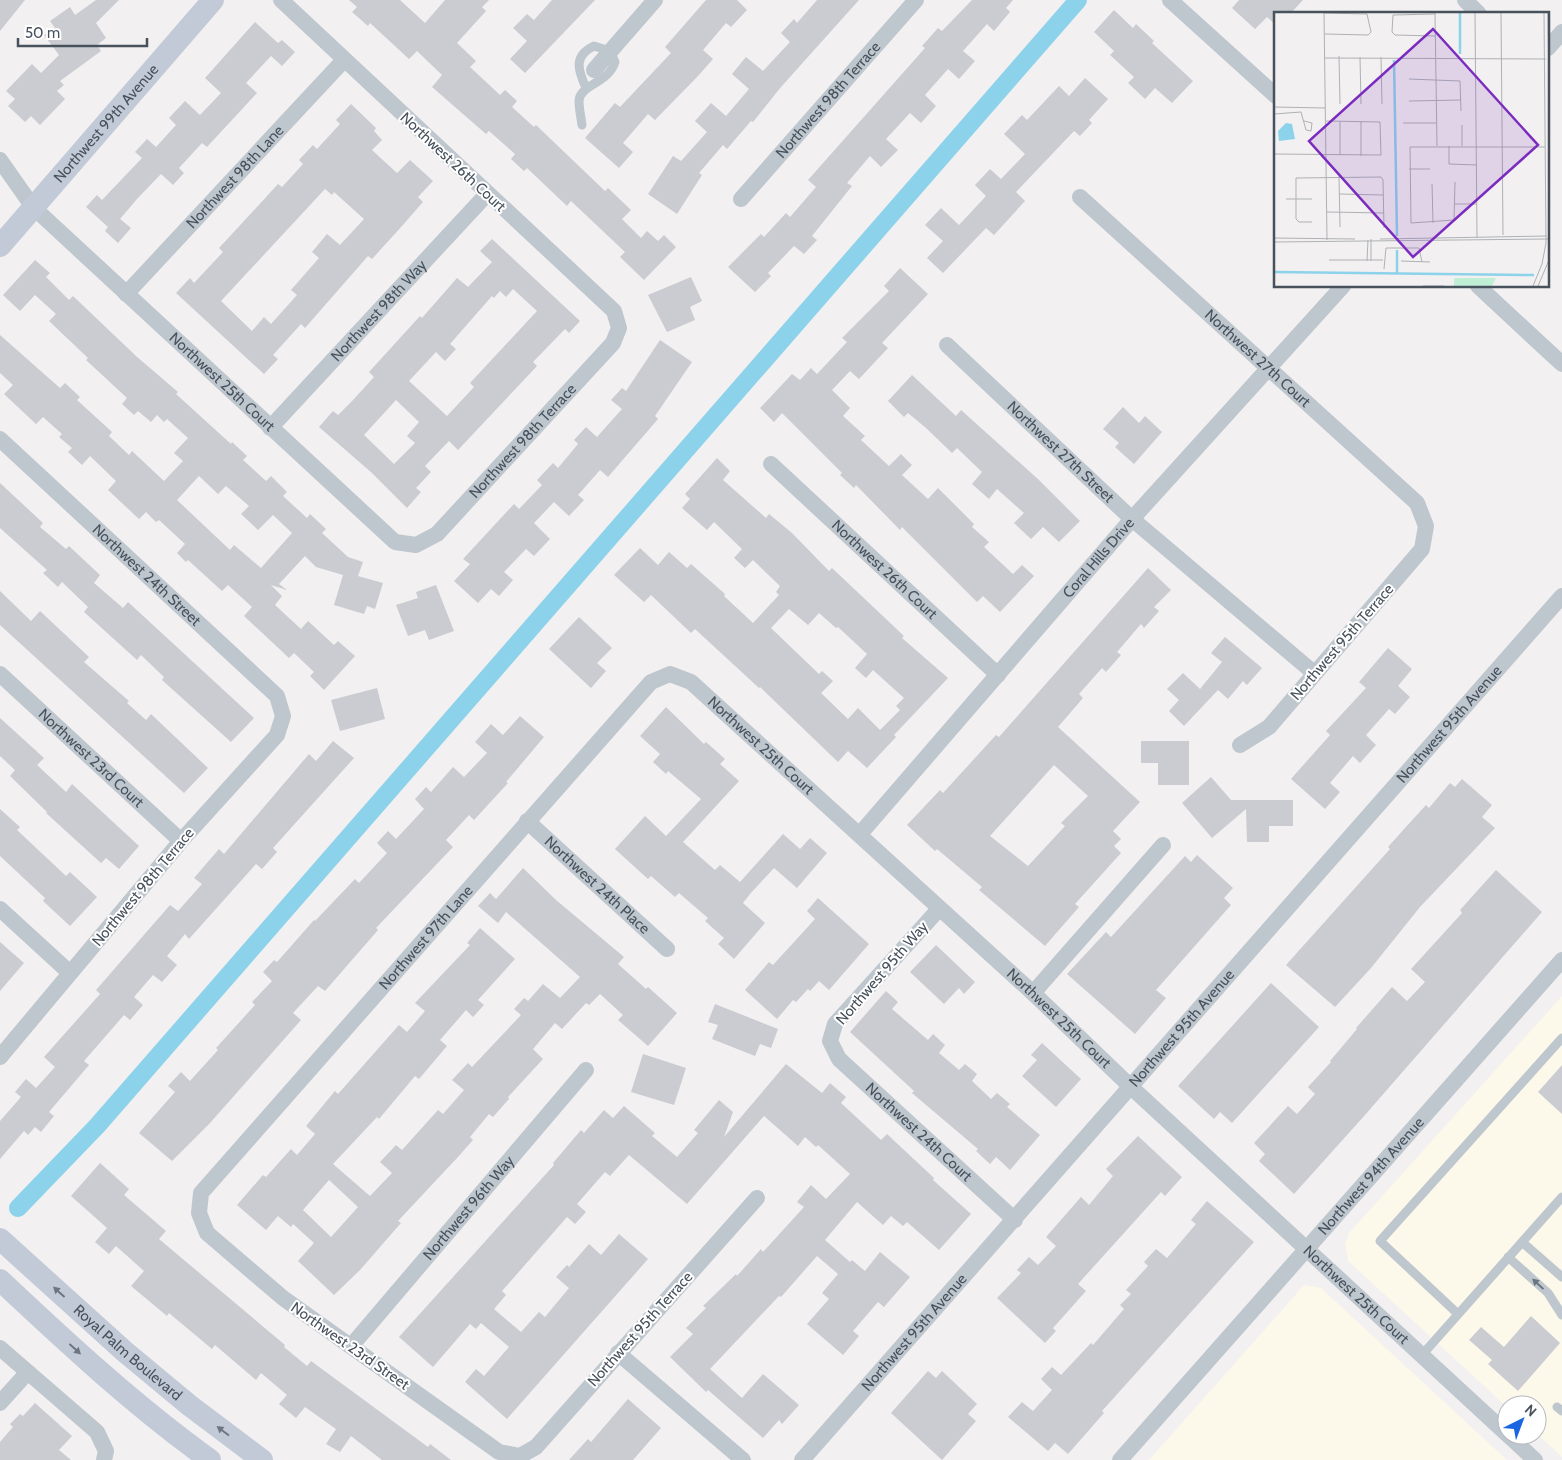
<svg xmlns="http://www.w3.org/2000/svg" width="1562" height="1460" font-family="Cabin,sans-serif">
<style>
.commercial{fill:#fcf8ea}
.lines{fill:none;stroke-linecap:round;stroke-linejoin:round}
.canal{stroke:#8dd2eb;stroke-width:18}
.building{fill:#caccd2;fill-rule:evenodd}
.lane{stroke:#bec6ce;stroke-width:9}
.street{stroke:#bec6ce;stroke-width:16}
.secondary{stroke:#c1cad6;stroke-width:22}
.oneway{fill:#6b757f}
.oneway2{fill:#6c7681}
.labels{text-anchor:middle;stroke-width:4;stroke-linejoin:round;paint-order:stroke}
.street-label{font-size:15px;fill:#48525d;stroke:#fff}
.inset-river{fill:none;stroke:#8dd2eb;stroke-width:2.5}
.inset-road{fill:none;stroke:#aeb1b5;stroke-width:1}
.view{fill:#7b2cbf;fill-opacity:0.15;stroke:#7b2cbf;stroke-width:2.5}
.inset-edge{fill:none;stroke:#48525d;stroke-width:2.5}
</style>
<rect width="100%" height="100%" fill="#f2f0f0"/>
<path class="commercial" d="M1562,996V1457L1537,1434V1405H1507V1407L1348,1261L1345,1244L1349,1233Z
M1304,1285L1321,1288L1507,1460H1149Z"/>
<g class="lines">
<path class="canal" d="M18,1208L97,1126L1078,0"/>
</g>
<path class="building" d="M0,0H25L0,31Z
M96,0H119L96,23L106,38L97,45L101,51L60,81L64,85L57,91L65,99L40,125L31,116L25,122L8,106L15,99L6,91L32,64L41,73L59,55L44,35L55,28L50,21L70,7L75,15Z
M349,0H400L425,23L445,0H489L482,7L486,11L457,43L476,61L470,67L500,95L505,90L517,101L512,107L534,127L536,125L605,191L608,188L631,210L622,219L641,238L647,231L658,241L664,235L676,247L644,280L620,257L625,252L571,201L567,206L527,168L524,171L511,159L515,154L489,131L486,134L432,87L442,75L417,51L409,59L370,23L368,26L352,12L357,7Z
M552,0H595L525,73L510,59L527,41L513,28L527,14L534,20Z
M706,0H737L747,10L731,27L726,23L703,50L713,59L698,76L655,120L648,114L623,143L633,152L619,168L585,138L615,103L620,107L671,53L665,47Z
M817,0H859L781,87L753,122L751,121L727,149L723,145L699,173L702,175L677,214L648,194L673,156L681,161L707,132L695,121L711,103L726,116L749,89L732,74L746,57L763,71L790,42L781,33L794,19L797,23Z
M972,0H1013L1006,8L1010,12L994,31L987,24L963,51L975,61L959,79L948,69L925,95L936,106L921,123L910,113L886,139L898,150L881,167L870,156L847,183L852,186L812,236L817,240L804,254L794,246L768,273L771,276L755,292L728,267L761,234L764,237L786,213L790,217L816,187L808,180L925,48L922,46L938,28L942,31Z
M1239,0H1303L1290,14H1276V25L1267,17L1255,29L1232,8Z
M1114,10L1133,28L1136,24L1154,41L1152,43L1193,81L1172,103L1155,88L1145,99L1128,83L1134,77L1110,55L1114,51L1094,32Z
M255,22L278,43L282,40L295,52L282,66L271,56L246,83L257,93L207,147L202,143L179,168L184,173L173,185L161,174L137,199L120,219L131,228L118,243L105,231L108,227L86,207L97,195L102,200L142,158L135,152L147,139L156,147L176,125L169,118L185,101L200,115L221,93L205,78Z
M1085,78L1108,99L1089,120L1092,123L1080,136L1074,131L1016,192L1025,201L994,235L986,228L943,273L927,258L943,241L925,225L941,208L959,225L986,196L975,185L990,169L1001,179L1025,154L1004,134L1022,115L1027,120L1059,86L1069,96Z
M351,104L376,128L374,131L382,140L372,150L397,173L410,160L433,181L418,197L423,202L402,226L372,259L368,256L305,328L301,324L273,355L278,359L264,374L176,293L190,278L194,283L223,252L219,248L256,208L278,184L282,187L303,164L299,160L313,145L317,149L340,124L336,120ZM325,189L332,195L334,192L364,219L340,245L327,234L312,252L319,258L291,290L297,295L271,324L264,317L252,331L221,301Z
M492,239L580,321L569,333L565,329L533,362L537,366L458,450L449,441L425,466L431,472L416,488L421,492L407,508L372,473L319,427L333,411L338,415L353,400L374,377L369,372L420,316L422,318L457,278L468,287L492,262L480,251ZM513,289L537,311L470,383L474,387L447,416L409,381L436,352L445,361L456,349L450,344L492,296L494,298L500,291L506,297ZM396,400L419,422L407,436L415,443L394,464L364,435Z
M35,260L50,273L46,277L69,300L73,296L136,356L178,392L176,394L231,444L232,442L247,456L243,460L266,481L271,476L287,492L283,496L307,518L310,514L326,529L322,533L348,557L363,562L358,576L383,583L375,609L367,606L364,614L334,605L343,575L316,567L305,556L279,584L287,590L271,585L282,596L275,605L301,629L308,621L334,645L338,641L355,656L324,690L310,676L314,672L294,653L289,658L244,616L252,607L228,585L222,591L188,560L186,562L177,553L185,544L159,520L156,522L146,512L139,519L108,490L116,481L90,456L82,465L68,452L72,448L59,437L62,434L43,417L36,424L4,394L13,385L0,373V335L60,388L65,383L80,397L77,400L112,432L109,436L129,455L132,451L164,481L183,461L174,453L188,438L167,419L164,422L157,415L151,422L138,411L134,415L122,404L127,398L86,360L88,358L49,321L56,314L35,295L20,311L3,295ZM199,476L218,494L226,486L249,506L241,514L258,530L273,515L292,533L261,568L234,545L230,550L177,500Z
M900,268L928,294L882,343L888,348L859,379L850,371L832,390L850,408L843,416L865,436L861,440L889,466L901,454L912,465L902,475L928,499L938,488L974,524L972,527L989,542L984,547L1013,574L1022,565L1034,576L1000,612L983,596L977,602L902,527L900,530L856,485L854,488L840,475L842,473L782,413L774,422L760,408L792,374L800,380L811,368L817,374L847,342L842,338L889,291L884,286Z
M691,277L702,301L690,307L695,320L667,332L648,295Z
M660,340L692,362L655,416L658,419L608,477L600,470L578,495L584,500L569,516L554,502L534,523L550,539L534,556L526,549L504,572L513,580L499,596L491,589L478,603L454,581L470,564L463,559L514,504L519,509L542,485L537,480L553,463L558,468L578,444L574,440L586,427L597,437L622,409L611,400L622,388L626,391Z
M912,375L956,416L961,410L1039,480L1080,521L1059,542L1043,527L1031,539L1014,523L1024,513L997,489L989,499L972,484L982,472L957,448L952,453L926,428L908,413L904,417L888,401Z
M1123,407L1139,423L1145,416L1162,432L1134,464L1115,447L1119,443L1103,429Z
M717,458L730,471L723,480L766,518L769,514L792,533L829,571L832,568L904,636L902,638L948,678L894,735L896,737L867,768L848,751L838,762L760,687L759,688L695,629L691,633L651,595L644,602L614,575L640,548L658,565L669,552L687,568L691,564L725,594L724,596L753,623L779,595L776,592L780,586L753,560L745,568L734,558L742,549L714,522L707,530L682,508L690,499L685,494ZM789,609L808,625L819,613L836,628L838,627L867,654L855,668L866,678L873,670L904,698L896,706L900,710L880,730L858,708L848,719L821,693L833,681L822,671L819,674L771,628Z
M0,483L43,523L40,527L66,549L69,546L100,575L94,583L123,608L128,602L254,718L231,742L162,680L164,677L141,655L137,660L84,612L88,607L62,582L58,587L43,573L47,570L0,528Z
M1148,568L1171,590L1154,607L1159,611L1144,628L1141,624L1117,652L1121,655L1106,672L1102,668L1079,694L1083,698L1058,727L1140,802L1113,831L1121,839L1114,846L1121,853L1075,904L1079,907L1045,946L979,890L982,887L937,849L935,851L907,825L940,790L943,793L996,735L999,737ZM1054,765L1088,796L1061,823L1065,826L1028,866L990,836Z
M436,585L454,631L429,640L425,630L408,636L396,605L418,598L416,592Z
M0,591L31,621L40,611L89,657L84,662L129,701L127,703L146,720L151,714L208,768L184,793L0,625Z
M579,617L612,648L597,663L606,671L591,688L549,649Z
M1225,637L1262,668L1247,685L1243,681L1228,699L1218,690L1184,726L1169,711L1179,700L1167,689L1183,673L1200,689L1222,662L1211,653Z
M1388,648L1412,669L1398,686L1410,697L1395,714L1389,709L1366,735L1376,745L1360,763L1353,756L1330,783L1340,792L1325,809L1291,779L1330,735L1326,731L1366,688L1359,682Z
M377,688L385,719L340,731L331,700Z
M666,707L704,744L706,742L725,759L720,764L739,781L683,842L715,870L720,865L740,882L783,834L800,849L810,838L827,853L797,888L774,868L750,894L743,903L765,923L734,959L718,944L724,938L705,921L708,918L679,893L675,897L651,876L648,879L615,849L645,816L666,836L701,799L668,771L666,774L653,762L660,754L640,736Z
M520,716L544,737L506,782L508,783L474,820L469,815L446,840L453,847L376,928L378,930L325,991L318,986L293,1013L301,1020L210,1123L172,1161L139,1133L175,1092L168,1086L181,1072L190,1081L218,1050L216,1048L255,1005L252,1002L272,981L263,972L274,960L277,962L314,920L315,921L355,879L359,883L387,853L377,843L388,831L396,839L424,809L415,799L426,787L431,792L453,767L464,777L487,753L475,742L491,724L503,735Z
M0,718L44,758L37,765L66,792L72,784L139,846L119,869L106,858L101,863L46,813L47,812L10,776L15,770L0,756Z
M333,741L354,758L273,848L277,852L262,869L256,864L189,939L185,934L167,956L177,965L162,982L153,975L134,997L143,1005L130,1020L124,1015L84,1061L89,1065L49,1112L54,1116L41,1132L35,1127L28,1135L24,1131L0,1159V1121L21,1097L15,1092L26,1079L36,1088L55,1067L44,1057L100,994L96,990L170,905L178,911L202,884L194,878L219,849L224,854L309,754L316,761Z
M1141,741H1189V785H1158V763H1141Z
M1211,777L1231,800H1293V826H1269V842H1247L1246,809L1212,838L1182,803Z
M1462,779L1492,805L1482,817L1495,828L1420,907L1371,968L1335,1007L1286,965L1390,849L1388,847L1405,828L1426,805L1429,808L1450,783L1455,787Z
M0,809L20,827L17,830L66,876L70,872L97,897L70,926L43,901L45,898L0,856Z
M1197,855L1233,888L1224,898L1231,905L1156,990L1166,998L1135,1034L1067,974L1106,932L1111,937L1185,856L1191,862Z
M523,868L556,900L624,957L618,964L646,989L648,987L677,1013L648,1046L618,1020L623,1015L600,994L589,1005L586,1003L562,1029L555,1023L533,1049L543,1059L508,1097L509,1099L493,1117L489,1114L470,1137L473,1140L457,1158L398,1221L401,1223L360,1270L334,1295L298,1261L314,1243L293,1224L291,1227L278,1216L266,1230L237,1205L263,1175L266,1177L291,1149L297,1155L315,1134L306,1126L335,1091L338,1094L399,1025L407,1032L425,1011L415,1003L470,945L467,943L480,928L515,959L478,1000L484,1005L473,1017L466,1010L440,1040L447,1046L419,1079L415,1076L379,1119L377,1117L333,1164L370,1196L392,1173L380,1162L396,1145L402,1150L438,1110L443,1114L464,1090L452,1080L468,1063L472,1067L521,1015L514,1009L524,998L528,1001L543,984L560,998L580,977L506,912L498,923L478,906L490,893L496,899ZM329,1180L358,1207L331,1237L303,1210Z
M1496,870L1542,912L1365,1115L1294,1194L1259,1161L1265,1154L1254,1143L1288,1106L1297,1114L1315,1094L1308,1087L1331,1062L1330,1061L1357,1029L1356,1028L1392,987L1407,1001L1425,982L1411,969L1462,913L1460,910Z
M818,898L869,944L829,990L819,981L810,991L808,989L796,1002L793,1000L777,1019L745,990L769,962L773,965L815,919L807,911Z
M0,942L24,963L0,991Z
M936,945L975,982L964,994L959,988L944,1004L910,972Z
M1271,983L1319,1027L1232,1123L1220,1112L1214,1119L1178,1086Z
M886,991L898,1002L892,1009L928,1040L933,1034L945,1045L939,1053L959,1070L965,1064L977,1074L972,1081L991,1099L997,1093L1010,1104L1007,1107L1040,1135L1010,1170L996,1157L990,1164L976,1151L978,1149L912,1093L914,1091L850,1032Z
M715,1004L778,1029L771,1048L760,1044L755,1056L712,1039L718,1025L708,1022Z
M1042,1043L1081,1079L1056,1107L1022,1076L1037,1060L1031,1055Z
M643,1054L686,1068L674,1105L631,1092Z
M786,1064L822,1093L830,1083L846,1097L841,1103L881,1140L887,1134L934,1178L933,1180L971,1214L939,1250L907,1222L903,1226L891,1216L883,1225L857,1202L825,1240L850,1262L852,1260L865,1271L880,1252L910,1277L884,1307L878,1302L853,1331L859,1336L843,1355L807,1324L829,1299L822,1293L838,1274L817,1256L781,1297L779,1296L710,1369L742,1398L763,1374L799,1405L782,1424L779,1420L763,1438L708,1390L706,1392L670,1357L693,1334L686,1328L706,1308L703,1306L736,1274L737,1276L761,1249L763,1252L804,1207L797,1202L811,1185L826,1199L850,1174L818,1145L816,1147L805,1137L798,1146L764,1116L687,1204L629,1155L610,1176L605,1172L577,1204L586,1212L575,1224L567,1217L502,1291L506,1295L494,1309L521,1332L539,1312L545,1317L569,1288L556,1277L567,1265L569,1267L589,1244L601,1255L619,1234L648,1259L507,1419L465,1382L476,1369L484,1376L509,1347L481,1323L476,1329L470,1324L433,1367L399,1337L554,1165L553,1163L581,1130L584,1133L604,1110L613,1118L624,1106L655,1133L652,1136L677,1157L698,1133L694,1130L719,1100L733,1112L724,1137Z
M1562,1065V1114L1538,1092Z
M1138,1136L1182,1177L1165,1196L1161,1192L1078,1284L1086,1291L1053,1328L1056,1331L1045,1343L997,1298L1021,1273L1017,1270L1029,1257L1038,1265L1056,1246L1046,1237L1081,1197L1089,1205L1113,1176L1106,1169Z
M100,1163L129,1189L124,1195L166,1231L159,1239L285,1345L284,1347L307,1366L311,1361L428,1447L430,1444L451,1460H382L351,1436L340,1452L326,1444L336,1429L305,1407L296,1418L279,1404L287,1395L261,1373L256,1380L215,1345L212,1349L169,1313L167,1316L131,1286L144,1271L116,1246L109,1254L95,1242L107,1228L71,1196Z
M1207,1201L1254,1242L1102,1411L1104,1413L1068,1454L1055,1443L1048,1451L1008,1417L1022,1402L1033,1411L1052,1390L1041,1379L1052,1367L1061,1375L1091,1343L1093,1345L1124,1309L1120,1305L1131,1294L1126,1290L1148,1266L1144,1262L1156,1249L1167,1258L1196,1224L1191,1220Z
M1531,1316L1560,1343L1518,1391L1488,1364L1492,1360L1469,1340L1481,1327L1504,1347Z
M928,1371L936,1378L942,1371L977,1404L968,1414L976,1421L942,1460L891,1413Z
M628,1399L661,1428L633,1460H569L588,1439L591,1442Z
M35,1403L72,1436L59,1450L71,1460H0V1442L13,1427L10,1424L20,1414L23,1416Z"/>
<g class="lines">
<path class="lane" d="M582,125C581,117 579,109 579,101C580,84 608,84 615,62L610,51L594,46C573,56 578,70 586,88
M1522,1242L1562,1277
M1508,1257L1548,1293L1562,1315
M1458,1314L1380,1241L1562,1038
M1422,1355L1562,1197
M1557,1407L1562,1411"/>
<g class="street">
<path d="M1170,0L1276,96"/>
<path d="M1465,0L1479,14"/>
<path d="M1548,48L1562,32"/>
<path d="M594,70L655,0"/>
<path id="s1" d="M0,160L33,207L395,542L416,545L437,534L613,343L619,328L614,311L281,0"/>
<path id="s2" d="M1080,197L1417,503L1426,526L1422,549L1269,727L1240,745"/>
<path id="s3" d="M741,199L916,0"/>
<path d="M1478,286L1562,364"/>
<path id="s4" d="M126,294L344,60"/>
<path id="s5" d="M947,345L1132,519L1314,673"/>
<path id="s6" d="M270,428L487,194"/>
<path id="s7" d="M0,439L277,696L283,716L277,735L181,841L0,1057"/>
<path id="s8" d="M771,464L998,675"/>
<path id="s9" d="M0,674L181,841"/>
<path id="s10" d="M527,821L667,949"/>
<path id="s11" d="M860,834L1132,519L1343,286"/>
<path d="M0,909L70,973"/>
<path id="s12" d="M939,909L835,1024L830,1041L839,1059L1015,1220"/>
<path d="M1033,993L1163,845"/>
<path id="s13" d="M757,1198L536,1447L520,1456L499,1452L283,1298L207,1233L199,1213L201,1193L651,682L670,674L691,682L1033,993L1131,1087L1507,1434"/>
<path id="s14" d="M352,1345L586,1070"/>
<path d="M0,1348L97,1432L106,1451L104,1460"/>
<path d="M618,1353L743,1460"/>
<path d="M0,1403L27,1373"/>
<path d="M1508,1435L1535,1460"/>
<path id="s15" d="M802,1460L1562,596"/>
<path id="s16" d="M1120,1460L1562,960"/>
</g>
<g class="secondary">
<path id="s17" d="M0,246L213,0"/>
<path id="s18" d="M0,1239L124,1351L189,1405L262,1460"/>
<path d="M0,1280C67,1343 135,1406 210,1460"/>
</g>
</g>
<defs><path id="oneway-solid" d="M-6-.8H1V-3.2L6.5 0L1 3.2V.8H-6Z" transform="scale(1.25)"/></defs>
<use class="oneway" href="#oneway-solid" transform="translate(1538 1284) rotate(-137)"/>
<g class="oneway2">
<use href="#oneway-solid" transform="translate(59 1292) rotate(-138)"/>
<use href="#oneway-solid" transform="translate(75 1349) rotate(42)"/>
<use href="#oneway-solid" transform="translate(223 1431) rotate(-143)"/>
</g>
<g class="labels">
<g class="street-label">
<text dy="5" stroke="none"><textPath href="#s3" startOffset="132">Northwest 98th Terrace</textPath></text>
<text dy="5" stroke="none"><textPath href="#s17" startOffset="162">Northwest 99th Avenue</textPath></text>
<text transform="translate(453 162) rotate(43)" y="5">Northwest 26th Court</text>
<text dy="5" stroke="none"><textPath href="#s4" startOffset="160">Northwest 98th Lane</textPath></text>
<text dy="5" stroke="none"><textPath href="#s6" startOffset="160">Northwest 98th Way</textPath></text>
<text dy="5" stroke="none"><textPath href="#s2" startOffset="240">Northwest 27th Court</textPath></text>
<text dy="5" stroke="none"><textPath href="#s1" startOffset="315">Northwest 25th Court</textPath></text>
<text dy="5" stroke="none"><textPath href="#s1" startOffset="722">Northwest 98th Terrace</textPath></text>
<text dy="5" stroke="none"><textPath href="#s5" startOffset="156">Northwest 27th Street</textPath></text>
<text dy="5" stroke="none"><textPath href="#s11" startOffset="365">Coral Hills Drive</textPath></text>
<text dy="5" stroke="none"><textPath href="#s8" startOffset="155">Northwest 26th Court</textPath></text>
<text dy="5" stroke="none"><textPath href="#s7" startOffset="200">Northwest 24th Street</textPath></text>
<text transform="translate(1342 642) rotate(-49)" y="5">Northwest 95th Terrace</text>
<text dy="5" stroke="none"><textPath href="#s15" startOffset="980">Northwest 95th Avenue</textPath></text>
<text dy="5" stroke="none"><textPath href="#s13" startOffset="1598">Northwest 25th Court</textPath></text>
<text dy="5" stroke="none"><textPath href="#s9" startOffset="124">Northwest 23rd Court</textPath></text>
<text dy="5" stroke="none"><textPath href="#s10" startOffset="95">Northwest 24th Place</textPath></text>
<text transform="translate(143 887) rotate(-50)" y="5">Northwest 98th Terrace</text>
<text dy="5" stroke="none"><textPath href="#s13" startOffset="1120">Northwest 97th Lane</textPath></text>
<text transform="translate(882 973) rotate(-49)" y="5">Northwest 95th Way</text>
<text dy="5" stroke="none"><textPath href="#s13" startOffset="2002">Northwest 25th Court</textPath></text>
<text dy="5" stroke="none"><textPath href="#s15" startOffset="575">Northwest 95th Avenue</textPath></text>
<text dy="5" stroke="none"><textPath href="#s12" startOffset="301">Northwest 24th Court</textPath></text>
<text dy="5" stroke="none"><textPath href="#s16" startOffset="379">Northwest 94th Avenue</textPath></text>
<text dy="5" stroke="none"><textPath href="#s14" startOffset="180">Northwest 96th Way</textPath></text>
<text dy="5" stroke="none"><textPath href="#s13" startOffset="2408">Northwest 25th Court</textPath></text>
<text transform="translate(640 1329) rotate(-48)" y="5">Northwest 95th Terrace</text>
<text dy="5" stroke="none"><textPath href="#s15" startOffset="170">Northwest 95th Avenue</textPath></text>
<text transform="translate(350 1346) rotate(35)" y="5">Northwest 23rd Street</text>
<text dy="5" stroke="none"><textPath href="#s18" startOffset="171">Royal Palm Boulevard</textPath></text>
</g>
</g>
<g transform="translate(1274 12)">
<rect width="275" height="275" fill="#f2f0f0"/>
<path d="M180,266H222L218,274H180Z" fill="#bfefd5"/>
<path d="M12,111L18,112L21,127L5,129L4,119Z" fill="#8dd2eb"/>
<path class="inset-river" d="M186,1V42M120,48L123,224M123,238V261M0,260L260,263"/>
<path class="inset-road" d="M50,1L53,228M50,1L93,2L97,20L94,23L51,22M161,1L163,134M201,1L203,226M227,1L229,223M274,1L275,73M161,2L119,3L118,20L121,23L161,24M65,44L66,92M86,45L87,92M107,45L108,92M51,46L272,47M135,67L186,69L187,99M135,89L187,88M0,95L51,96M0,102L27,100L32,118L37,119L38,111L30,109M129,111H162M188,113V134M175,134V152L203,153M0,142L107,143L106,110L52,109M66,143V109M87,144V110M135,157H156M65,164L66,215M181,170L180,208L137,211L136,135H271M158,172L159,211M66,182L109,183M12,187H38M181,192H203M53,200L110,201M38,210H25L22,207V166L107,165L109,168L110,216M0,226L81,227M97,227V249M106,227L273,224M0,230L274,227M55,248H109M93,249L94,228M127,249L156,250M110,257L112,236H145L148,250M149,274H170M259,274L268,252L272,231L270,1M264,274L275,248"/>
<path class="view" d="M159,17L264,133L139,245L35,129Z"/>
<rect width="275" height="275" class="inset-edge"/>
</g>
<g transform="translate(1522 1420) rotate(42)"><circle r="24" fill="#ffffff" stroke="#b6babe"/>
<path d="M0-4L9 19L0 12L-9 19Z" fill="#1b65e1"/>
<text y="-8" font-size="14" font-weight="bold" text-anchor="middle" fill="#48525d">N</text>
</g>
<path d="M18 38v8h129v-8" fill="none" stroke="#48525d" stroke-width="2.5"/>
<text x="25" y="38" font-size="15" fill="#48525d" stroke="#ffffff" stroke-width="4" paint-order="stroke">50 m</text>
</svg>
